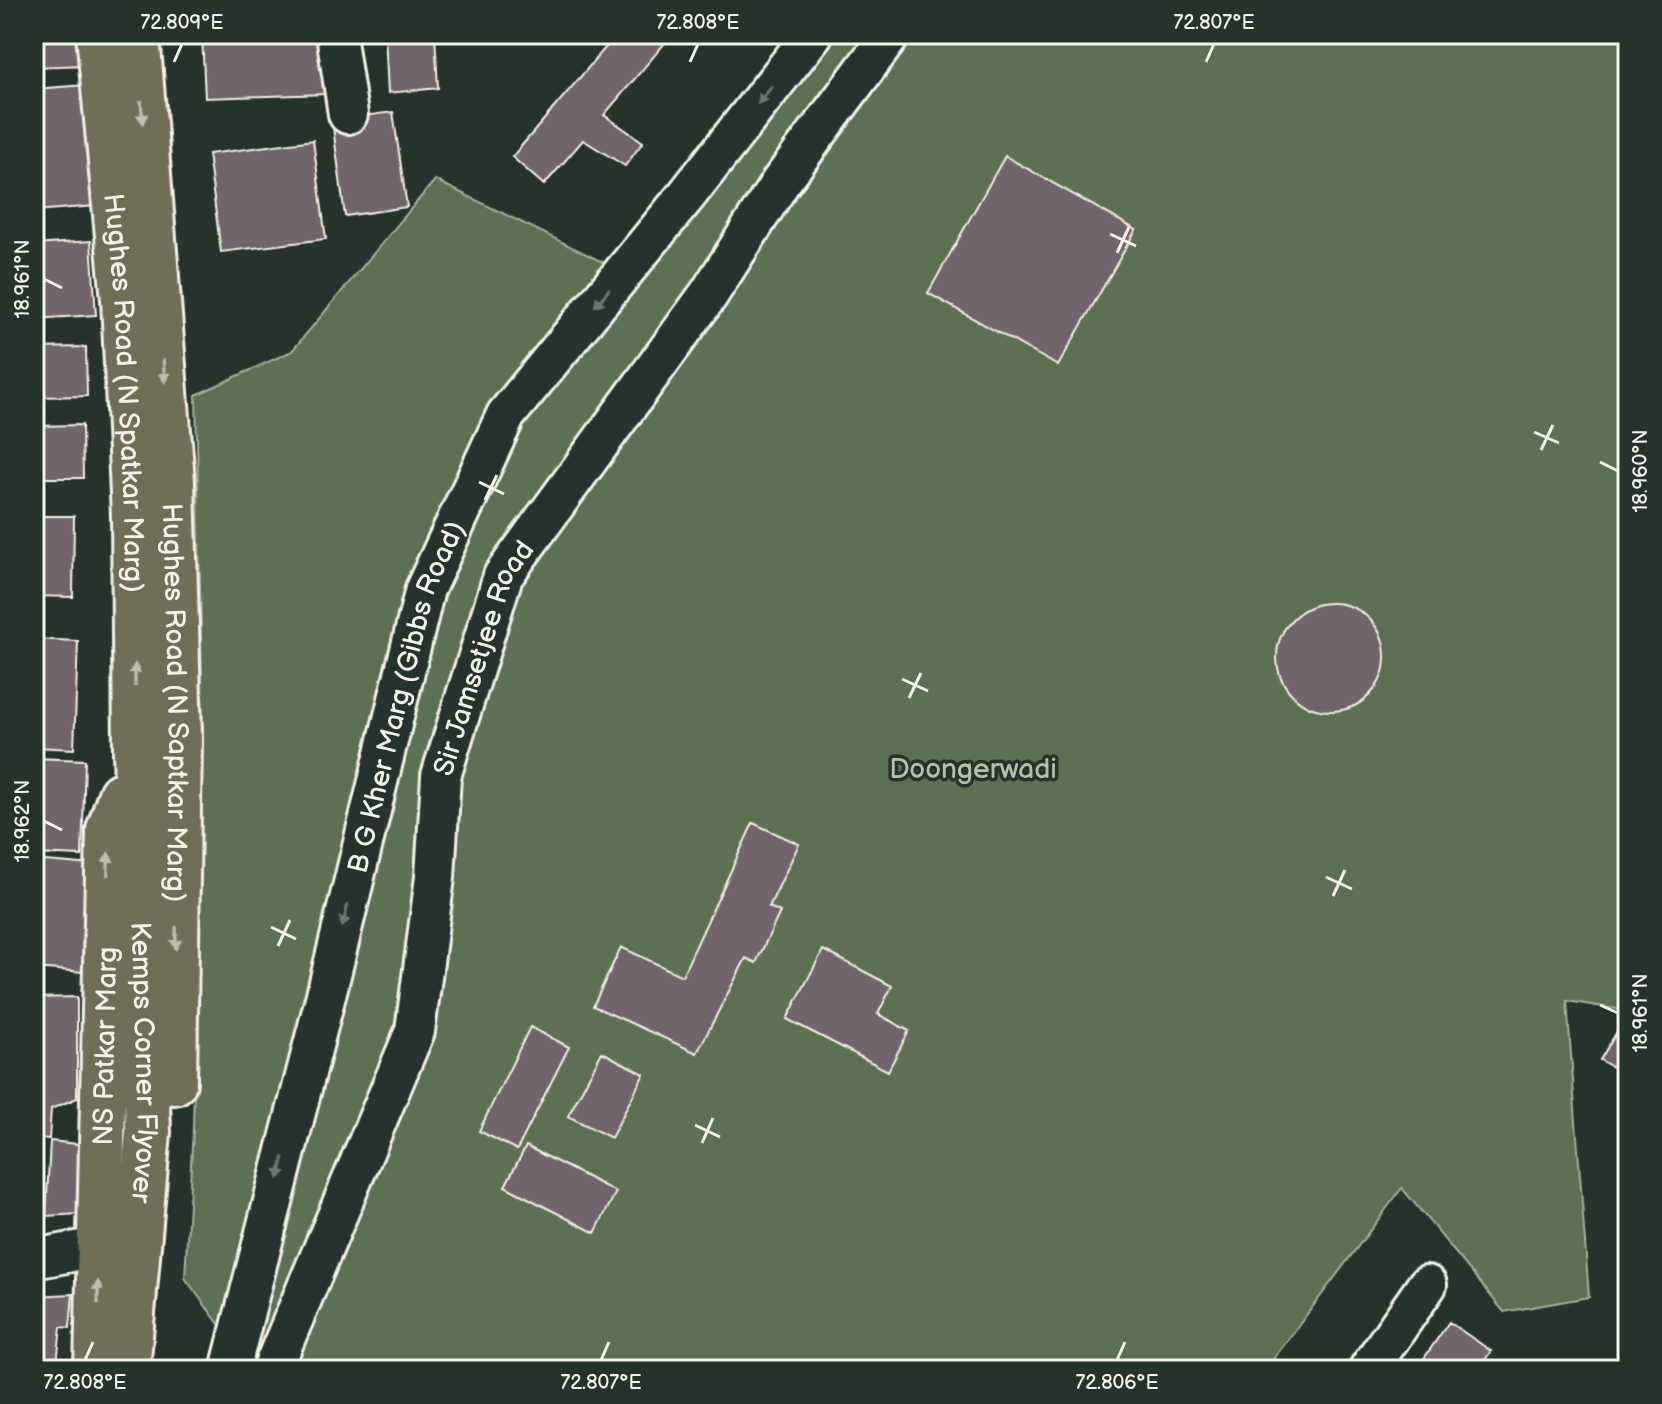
<svg xmlns="http://www.w3.org/2000/svg" width="1662" height="1404" font-family="'Balsamiq Sans',sans-serif">
<style>
.green{fill:#5d7052;stroke:#a8b09d;stroke-width:2}
.building{fill:#6f656b;stroke:#f4f1e8;stroke-width:2}
.lines{fill:none;stroke-linecap:round;stroke-linejoin:round}
.minor-casing{stroke:#f4f1e8;stroke-width:44}
.major-casing{stroke:#f4f1e8;stroke-width:50}
.minor{stroke:#26332d;stroke-width:38}
.major{stroke:#716e59;stroke-width:44}
.oneway{fill:#6e766e}
.oneway2{fill:#c0bdaf}
.ticks{fill:none;stroke:#f4f1e8;stroke-width:3}
.labels{text-anchor:middle;stroke-width:7;stroke-linejoin:round;paint-order:stroke}
.street-label{font-size:28px;fill:#f4f1e8;stroke:#26332d}
.park-label{font-size:28px;fill:#b8bdac;stroke:#26332d}
.neatline{fill:none;stroke:#f4f1e8;stroke-width:3}
.ticks-label{font-size:20px;text-anchor:middle;fill:#f4f1e8}
</style>
<rect width="100%" height="100%" fill="#26332d"/>
<filter id="ink" filterUnits="userSpaceOnUse"><feTurbulence type="fractalNoise" baseFrequency=".0125" numOctaves="2"/><feDisplacementMap in="SourceGraphic" scale="16" xChannelSelector="R" yChannelSelector="G"/><feConvolveMatrix kernelMatrix="1 2 1 2 8 2 1 2 1" color-interpolation-filters="sRGB"/></filter>
<g filter="url(#ink)">
<path class="green" d="M825,34H1628V1011L1567,1001L1589,1297L1504,1312L1402,1188L1265,1370H253L185,1278L193,1128L203,728L196,395L292,351L435,180L629,275Z"/>
<path class="building" d="M34,34H83L85,65L34,67Z
M202,34H324L326,94L205,98Z
M385,34H435L438,88L388,93Z
M617,34H654L665,43L604,115L643,142L625,166L583,140L544,185L512,157Z
M85,85L96,206L34,211V89Z
M393,112L407,207L345,216L332,120Z
M313,140L326,239L221,252L208,154Z
M1005,156L1136,230L1058,366L928,293Z
M91,241L96,315L34,319V245Z
M86,347L87,396L34,397V348Z
M82,425L83,478H34V426Z
M34,516H74L73,597L34,596Z
M1277 657a54 54 0 1 1 108 0a54 54 0 1 1-108 0Z
M34,639L78,641L74,749L34,747Z
M34,758L85,760L82,856L34,854Z
M753,823L799,844L769,907L780,912L756,963L746,958L697,1053L593,1006L621,947L682,976Z
M34,860L104,866L96,973L34,968Z
M823,950L892,986L878,1014L909,1031L888,1071L787,1019Z
M77,997V1098L51,1109L49,1139L34,1138V998Z
M1627,1015L1628,1016V1076L1600,1060Z
M530,1027L569,1047L517,1150L479,1131Z
M602,1052L644,1074L611,1138L568,1116Z
M50,1141L87,1145L80,1214L46,1216Z
M526,1146L616,1192L595,1233L505,1186Z
M73,1294L70,1328L61,1327L57,1363L66,1364V1370H34V1296Z
M1449,1322L1491,1351L1478,1370H1416Z
M1628,1337V1355L1619,1346Z"/>
<g class="lines">
<defs>
<g id="minor">
<path d="M336,34L348,114"/>
<path d="M34,1259L98,1247"/>
<path id="s1" d="M230,1370L326,995L425,589L506,415L686,196L813,34"/>
<path id="s2" d="M272,1370L415,1031L435,877L441,776L503,576L709,294L780,183L891,34"/>
<path d="M1368,1370L1427,1285"/>
</g>
<g id="major">
<path id="s3" d="M99,34L124,300L134,516L136,753L148,1132L127,1370"/>
<path id="s4" d="M137,34L172,481L179,739L174,1082"/>
<path id="s5" d="M97,1370L109,830L121,795"/>
</g>
</defs>
<use href="#minor" class="minor-casing"/>
<use href="#major" class="major-casing"/>
<use href="#minor" class="minor"/>
<use href="#major" class="major"/>
</g>
<defs><path id="oneway-solid" d="M-6-.8H1V-3.2L6.5 0L1 3.2V.8H-6Z" transform="scale(2)"/></defs>
<g class="oneway">
<use href="#oneway-solid" transform="translate(765 95) rotate(128)"/>
<use href="#oneway-solid" transform="translate(602 298) rotate(129)"/>
<use href="#oneway-solid" transform="translate(345 916) rotate(104)"/>
<use href="#oneway-solid" transform="translate(281 1168) rotate(104)"/>
</g>
<g class="oneway2">
<use href="#oneway-solid" transform="translate(142 112) rotate(85)"/>
<use href="#oneway-solid" transform="translate(164 371) rotate(86)"/>
<use href="#oneway-solid" transform="translate(135 675) rotate(-90)"/>
<use href="#oneway-solid" transform="translate(108 864) rotate(-89)"/>
<use href="#oneway-solid" transform="translate(176 938) rotate(91)"/>
<use href="#oneway-solid" transform="translate(98 1292) rotate(-90)"/>
</g>
</g>
<path class="ticks" d="M174,62L182,44M690,62L698,44M1206,62L1214,44M1110,234L1136,246M1117,253L1129,227M44,279L62,288M1534,432L1559,443M1541,450L1553,425M1600,462L1618,471M479,482L504,494M485,500L497,475M902,679L928,691M909,698L921,673M44,821L62,830M1326,877L1352,889M1333,896L1345,870M271,927L296,939M278,946L290,920M1600,1005L1618,1013M695,1125L720,1137M702,1143L713,1118M85,1360L93,1342M601,1360L609,1342M1117,1360L1125,1342"/>
<g class="labels">
<g class="street-label">
<text dy="10" stroke="none"><textPath href="#s3" startOffset="360">Hughes Road (N Spatkar Marg)</textPath></text>
<text dy="10" stroke="none"><textPath href="#s2" startOffset="750">Sir Jamsetjee Road</textPath></text>
<text dy="10" stroke="none"><textPath href="#s1" startOffset="696">B G Kher Marg (Gibbs Road)</textPath></text>
<text dy="10" stroke="none"><textPath href="#s4" startOffset="670">Hughes Road (N Saptkar Marg)</textPath></text>
<text dy="10" stroke="none"><textPath href="#s5" startOffset="324">NS Patkar Marg</textPath></text>
<text dy="10" stroke="none"><textPath href="#s3" startOffset="1030">Kemps Corner Flyover</textPath></text>
</g>
<g class="park-label">
<text x="973" y="778">Doongerwadi</text>
</g>
</g>
<rect width="1662" height="1404" fill="none" stroke="#26332d" stroke-width="88"/>
<rect x="44" y="44" width="1574" height="1316" class="neatline"/>
<g class="ticks-label">
<text x="182" y="29">72.809°E</text>
<text x="698" y="29">72.808°E</text>
<text x="1214" y="29">72.807°E</text>
<text transform="translate(22 279) rotate(-90)" y="7">18.961°N</text>
<text transform="translate(1640 471) rotate(-90)" y="7">18.960°N</text>
<text transform="translate(22 821) rotate(-90)" y="7">18.962°N</text>
<text transform="translate(1640 1013) rotate(-90)" y="7">18.961°N</text>
<text x="85" y="1389">72.808°E</text>
<text x="601" y="1389">72.807°E</text>
<text x="1117" y="1389">72.806°E</text>
</g>
</svg>
